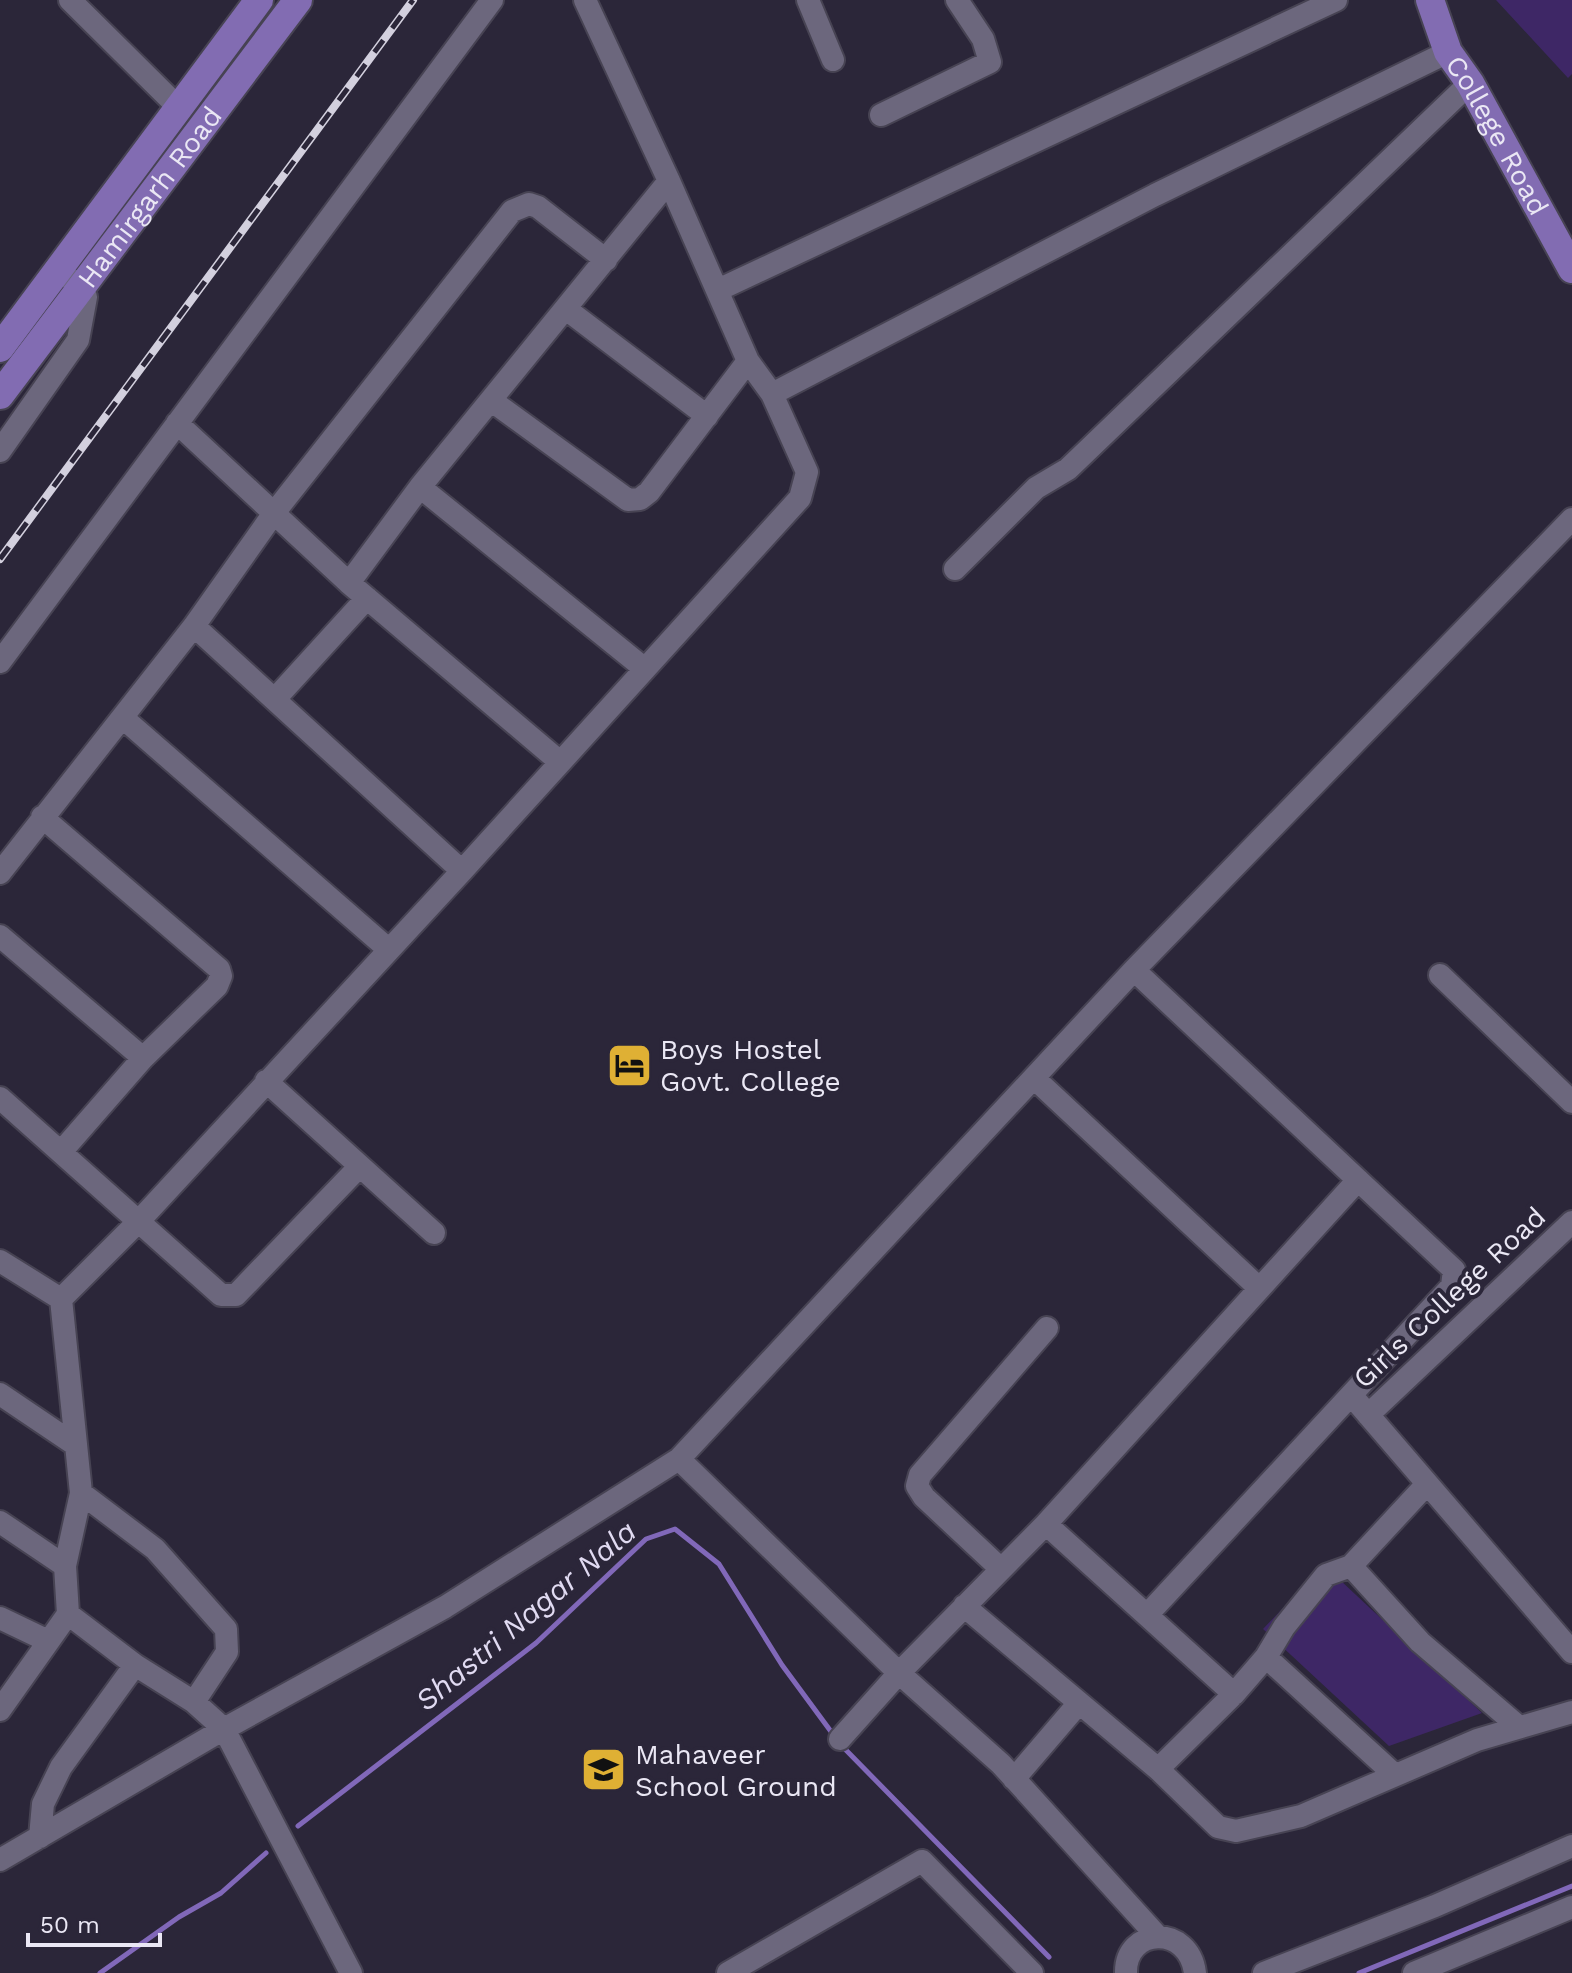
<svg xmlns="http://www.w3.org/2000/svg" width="1572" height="1973" font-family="'Work Sans',sans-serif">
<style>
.green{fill:#3e2766}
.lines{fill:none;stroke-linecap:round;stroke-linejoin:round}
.stream{stroke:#8168b9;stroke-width:5}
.minor-casing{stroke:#474353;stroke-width:26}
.major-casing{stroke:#474353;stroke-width:32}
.minor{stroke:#6c677d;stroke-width:22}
.major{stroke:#826cb2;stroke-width:28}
.rail-casing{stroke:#d3d0de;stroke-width:8}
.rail{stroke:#2b2639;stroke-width:5;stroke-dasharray:15;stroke-linecap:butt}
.labels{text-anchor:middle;stroke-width:8;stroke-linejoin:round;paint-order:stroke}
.street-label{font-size:28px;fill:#eae7f4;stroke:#2b2639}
.poi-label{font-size:28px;fill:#eae7f4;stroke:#2b2639;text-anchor:start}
.water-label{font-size:30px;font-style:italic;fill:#e1dbf2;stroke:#2b2639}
</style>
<rect width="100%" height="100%" fill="#2b2639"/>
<path class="green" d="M1496,0H1572V74L1568,78Z
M1324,1565L1482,1713L1389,1746L1263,1629Z"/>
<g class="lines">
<path class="stream" d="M841,1745L1049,1957
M298,1826L536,1643L646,1539L675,1529L719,1564L782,1665L835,1737
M100,1973L179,1917L221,1893L266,1853
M1359,1973L1572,1886"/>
<defs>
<path id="minor" d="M70,0L178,107
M808,0L833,60
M881,115L990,62L983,39L957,0
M718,290L1336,0
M566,309L707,416
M772,394L1155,195L1448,52
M492,401L628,500L640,499L649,492L748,361
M177,423L349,583L420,487L669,181
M0,451L78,340L86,297L72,280
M420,487L645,669
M955,569L1036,488L1068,469L1470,83
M349,583L560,762
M194,626L462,871
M0,662L492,0
M275,699L367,598
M123,718L387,948
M42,817L219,969L221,976L217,986L143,1058
M0,873L194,626L274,513L512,211L529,204L538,207L606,260
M0,936L143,1058L61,1152
M1134,970L1454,1270L1452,1286L1147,1615
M1440,975L1572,1102
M1034,1078L1259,1288
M266,1081L434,1233
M0,1098L221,1295H236L360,1166
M0,1261L61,1299L139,1221L462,871L800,498L807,472L772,394L748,361L669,181L585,0
M61,1299L81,1493
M0,1394L74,1444
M1352,1396L1572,1652
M1368,1415L1572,1222
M679,1459L899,1673L1001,1764L1158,1937
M0,1522L65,1566
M1046,1524L1234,1694
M1351,1566L1427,1484
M1001,1569L924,1497L917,1486L920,1475L1047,1328
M964,1606L1158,1769L1218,1827L1236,1831L1301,1816L1477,1740L1572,1712
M0,1618L48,1641
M194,1702L227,1652L226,1629L155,1549L81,1493L65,1566L68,1614L135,1665L194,1702L224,1729L351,1973
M0,1710L68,1614
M840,1739L899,1673L1046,1524L1358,1180
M1158,1769L1234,1694L1266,1657
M1395,1775L1266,1657L1284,1627L1326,1575L1351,1566L1420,1642L1519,1727
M1014,1779L1079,1703
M40,1837L43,1804L61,1767L135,1665
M0,1860L224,1729L445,1607L679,1459L1134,970L1572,519
M728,1973L922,1861L1032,1973
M1126,1973C1125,1927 1189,1924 1195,1973
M1264,1973L1435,1906L1572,1846
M1414,1973L1572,1907"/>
<g id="major">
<path id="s1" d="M1430,0L1448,52L1470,83L1572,269"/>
<path d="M0,348L259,0"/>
<path id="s2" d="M0,395L298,0"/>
</g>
</defs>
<use href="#minor" class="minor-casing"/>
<use href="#major" class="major-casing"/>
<use href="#minor" class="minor"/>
<use href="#major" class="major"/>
<defs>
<path id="rail" d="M0,559L413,0"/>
</defs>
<use href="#rail" class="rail-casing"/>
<use href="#rail" class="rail"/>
</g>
<defs>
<symbol id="hotel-square" viewBox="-11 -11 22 22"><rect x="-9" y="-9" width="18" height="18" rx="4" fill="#dfb034" stroke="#2b2639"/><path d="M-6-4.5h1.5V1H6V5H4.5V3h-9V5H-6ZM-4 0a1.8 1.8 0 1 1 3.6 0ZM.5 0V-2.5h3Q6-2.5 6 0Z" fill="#111"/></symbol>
<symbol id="school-square" viewBox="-11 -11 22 22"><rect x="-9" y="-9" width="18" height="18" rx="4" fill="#dfb034" stroke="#2b2639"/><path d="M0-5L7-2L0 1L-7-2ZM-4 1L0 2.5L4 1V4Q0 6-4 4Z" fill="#111"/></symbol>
</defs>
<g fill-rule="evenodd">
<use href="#hotel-square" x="604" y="1040" width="51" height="51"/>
<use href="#school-square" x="578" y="1744" width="51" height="51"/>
</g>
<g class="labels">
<g class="street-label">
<text dy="10" stroke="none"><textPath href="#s1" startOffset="152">College Road</textPath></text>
<text dy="10" stroke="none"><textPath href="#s2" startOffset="248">Hamirgarh Road</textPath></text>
<text transform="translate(1449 1297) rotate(-43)" y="10">Girls College Road</text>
</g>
<g class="poi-label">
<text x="660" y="1059">Boys Hostel<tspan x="660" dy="32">Govt. College</tspan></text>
<text x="635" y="1764">Mahaveer<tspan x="635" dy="32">School Ground</tspan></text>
</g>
<g class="water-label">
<text transform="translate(526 1616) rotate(-40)" y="10">Shastri Nagar Nala</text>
</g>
</g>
<path d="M28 1933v12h132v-12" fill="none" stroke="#eae7f4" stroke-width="4"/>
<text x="40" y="1933" font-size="24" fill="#eae7f4" stroke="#2b2639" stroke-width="6" paint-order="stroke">50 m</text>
</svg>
